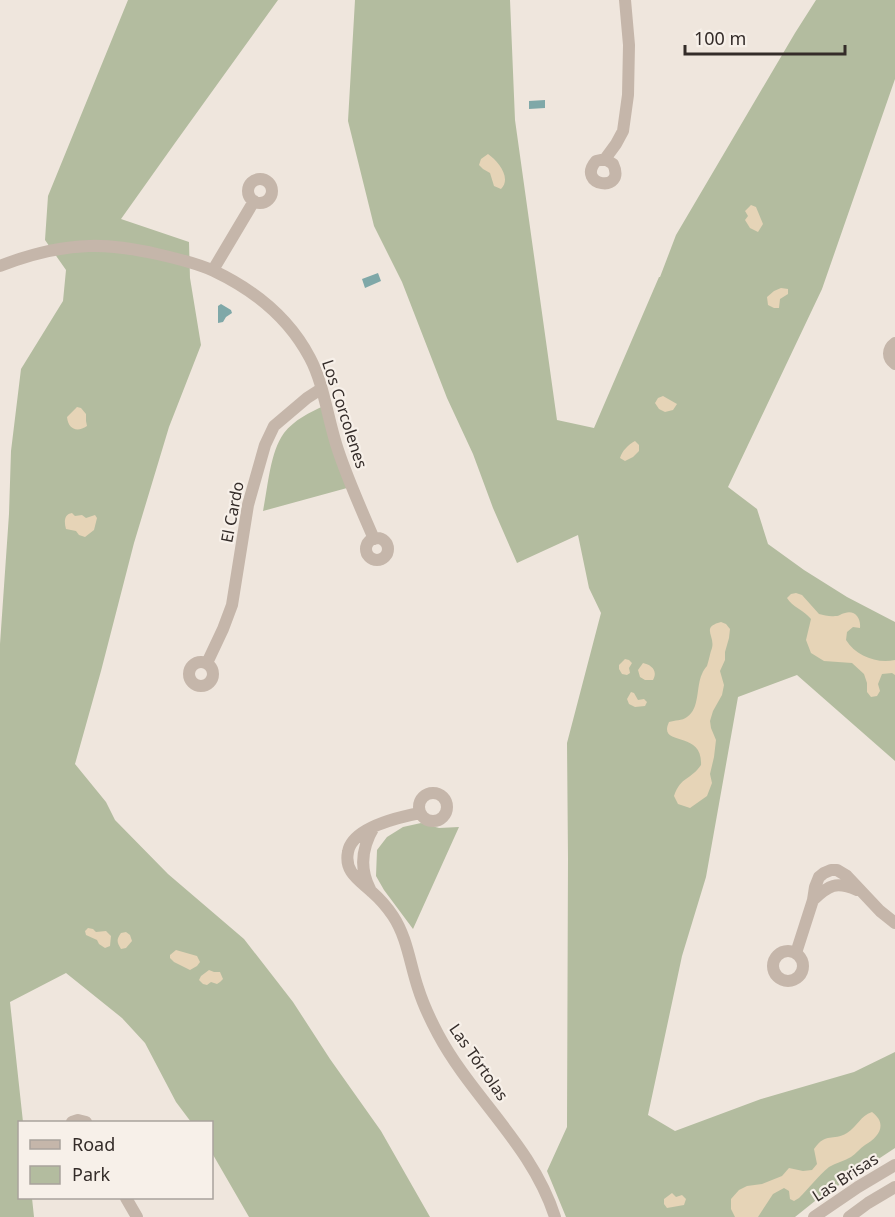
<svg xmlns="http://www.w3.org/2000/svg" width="895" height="1217" font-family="'Noto Sans',sans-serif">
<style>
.green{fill:#b3bc9f}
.sand{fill:#e6d4b7}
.water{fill:#7fa8a8}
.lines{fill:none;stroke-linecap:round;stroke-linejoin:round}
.street{stroke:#c5b6aa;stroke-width:12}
.labels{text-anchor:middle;stroke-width:4.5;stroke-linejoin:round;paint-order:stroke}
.street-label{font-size:16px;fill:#342c29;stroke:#f7f0e9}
</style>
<rect width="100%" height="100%" fill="#efe6dd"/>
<path class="green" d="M128,0H278L175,143L121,219L189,242L190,278L201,345L169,427L134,543L101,671L75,764L106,802L115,820L168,874L244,939L293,1002L330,1059L381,1131L430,1217H249L212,1153V1122H191L176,1102L145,1043L122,1018L66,973L10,1002L23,1122H20V1198H32L34,1217H0V644L9,514L11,451L21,369L63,301L66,270L45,240L48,196Z
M355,0H510L515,120L557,420L594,428L659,277H660L676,235L795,33L816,0H895V79L822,289L728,487L757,509L768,544L804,570L847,597L895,622V761L797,675L738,697L706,877L682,956L648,1115L675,1131L761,1099L854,1072L895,1052V1148L815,1201L795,1217H566L547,1171L567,1127L568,858L567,743L601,613L589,588L578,535L517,563L493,508L473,454L447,398L402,282L374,226L348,121Z
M324,406L347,488L263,511C268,487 270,452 284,433C294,420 310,412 324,406Z
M421,823L439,828L459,827L413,929L384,890L376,876L377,850L387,837L403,827Z"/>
<path class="sand" d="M488,154C498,161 512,178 501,189L494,186L490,173L483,169L479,165L481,159Z
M751,205L756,207L763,224L758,232L750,228L745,220L748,216L745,211Z
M781,288L788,289V294L780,299L779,308H774L768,305L767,297L774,291Z
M663,396L677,404L673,410L665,412L659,409L655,403L658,398Z
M77,407L81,408L86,414V421L87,426C77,433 68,429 67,417Z
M635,441L639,445V451L633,457L625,461L620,458C622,451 628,445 635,441Z
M72,513L75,516L82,515L86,518L95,515L97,518L94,530L85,537L79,535L76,531L66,529C64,522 64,514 72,513Z
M796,593L802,595L819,614C824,615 830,617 835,616C841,616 839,614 845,613C855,610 861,618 860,628L853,627L847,632L846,640C856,656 877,664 895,660V675L892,673L882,674L878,684L880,691L877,696L871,697L867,692V683L864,674L852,663L824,661L811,653L806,640L811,619C804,610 792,607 787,598L791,594Z
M721,622L726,624L730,629L729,638L725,652V660L720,671L724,685L722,695L713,711L710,721L711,728L716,740L714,757L710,774L712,783L707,796L690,808L678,804L674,796C681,776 691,780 701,765C703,729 657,748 669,722C675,720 682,721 687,717C700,709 696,686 702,674C703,671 705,668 707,666C709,660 710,653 712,648C714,640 709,634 710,629C711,625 717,623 721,622Z
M625,659L629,660L632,663L629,668L630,673L627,675L622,674L619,669V665Z
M643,663C652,665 658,671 653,680H645L640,677L638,670Z
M631,692L634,693L638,700L644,699L647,702L645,706L635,707L629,704L627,699Z
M88,928L93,929L96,932L106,931L111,936L110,946L105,948L99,944L97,940L86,935L85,931Z
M126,932L130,935L132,941L126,948L121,949C117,942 116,940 121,933Z
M176,950L197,956L200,962L197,966L190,970L174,962L170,958V955Z
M209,970L214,972H220L223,979L220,982L217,984L211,982L207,985L203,984L199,980L201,976Z
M872,1112C888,1124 879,1137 865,1145C860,1148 856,1154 851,1157C844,1161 836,1163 829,1167C818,1176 809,1188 799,1198L794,1201L790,1199L789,1191L784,1188L773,1194L758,1217H735L731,1209V1199L739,1190L747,1186L762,1184L782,1176L789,1168L803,1171L812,1170L817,1164L814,1149C827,1131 832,1142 847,1133C858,1126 860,1116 872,1112Z
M672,1193L676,1197L682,1195L686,1199L684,1205L667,1208L664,1204V1199Z"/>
<path class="water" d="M545,100V108L529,109V101Z
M378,273L381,281L365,288L362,279Z
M221,304L231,310L232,313L226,317L223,322L218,323V306Z"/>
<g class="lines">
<path class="street" d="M605,159L613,164C627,194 575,186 596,161L605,159L616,144L623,131L628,95L629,45L625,0
M248 191a12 12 0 1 1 24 0a12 12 0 1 1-24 0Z
M0,266C28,255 58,247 89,246C112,245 134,249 157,254C175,258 196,263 214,271C254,290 289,318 310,358C324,384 328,421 338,450C348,480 361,509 374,539
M213,270L254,201
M895,343C887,349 887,358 895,364
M366 549a11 11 0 1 1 22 0a11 11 0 1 1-22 0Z
M189 674a12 12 0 1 1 24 0a12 12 0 1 1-24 0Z
M207,663L223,629L232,605L248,505L265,445L274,426L307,398L321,389
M419 807a14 14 0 1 1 28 0a14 14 0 1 1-28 0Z
M420,813C399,817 352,828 348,852C344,872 359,880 372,892C380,899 387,907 393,916C407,937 410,964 418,988C423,1004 430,1019 438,1034C472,1098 532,1145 555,1217
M370,889C359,868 362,847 374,827
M813,900C829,885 836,881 857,890
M773 966a15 15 0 1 1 30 0a15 15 0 1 1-30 0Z
M796,953L813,900L815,887L819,877L824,873L831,870H837L847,876L880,911L895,923
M72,1122L78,1120L86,1122
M126,1198L137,1217
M814,1217L858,1187L895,1165
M849,1217L868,1203L895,1187"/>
</g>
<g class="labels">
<g class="street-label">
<text transform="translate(345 414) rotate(72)" y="6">Los Corcolenes</text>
<text transform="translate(232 512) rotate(-79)" y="6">El Cardo</text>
<text transform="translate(479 1062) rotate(55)" y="6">Las Tórtolas</text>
<text transform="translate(845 1177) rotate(-33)" y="6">Las Brisas</text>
</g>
</g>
<rect x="18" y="1121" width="195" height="78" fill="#f7f0e9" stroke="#a9a29c" stroke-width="1.5"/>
<rect x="30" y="1140" width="30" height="9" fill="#c5b6aa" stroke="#a9a29c" stroke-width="1.5"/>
<text x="72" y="1151" font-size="18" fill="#342c29">Road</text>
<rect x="30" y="1166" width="30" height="18" fill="#b3bc9f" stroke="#a9a29c" stroke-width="1.5"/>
<text x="72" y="1181" font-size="18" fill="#342c29">Park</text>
<path d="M685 45v9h160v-9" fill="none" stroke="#342c29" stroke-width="3"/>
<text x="694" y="45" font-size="18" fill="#342c29" stroke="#f7f0e9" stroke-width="4.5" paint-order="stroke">100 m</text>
</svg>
